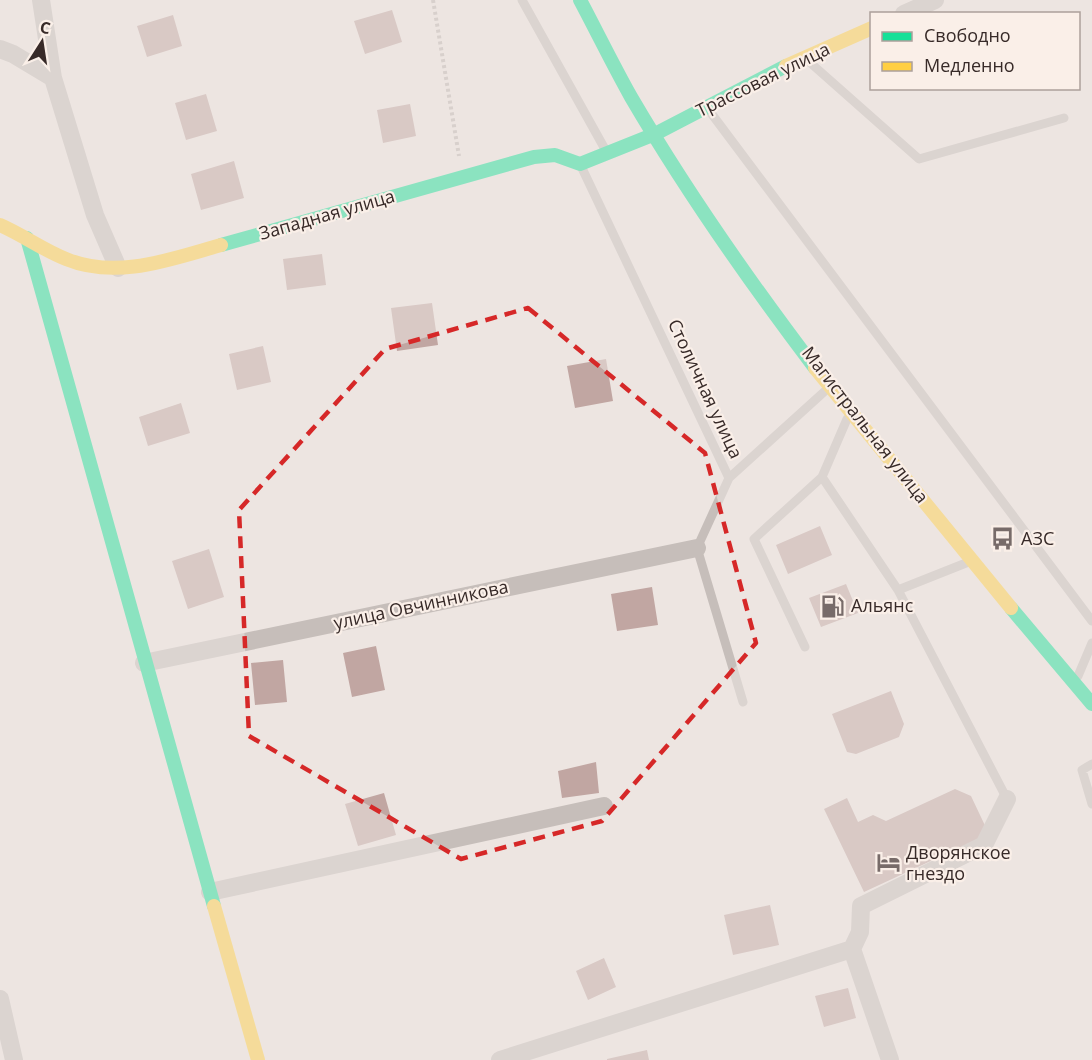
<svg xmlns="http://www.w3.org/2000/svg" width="1092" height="1060" font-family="'Open Sans',sans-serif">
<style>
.building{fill:#c1a6a2}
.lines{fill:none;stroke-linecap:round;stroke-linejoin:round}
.path{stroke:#bfb6b2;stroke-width:4;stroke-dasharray:3 3;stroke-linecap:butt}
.lane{stroke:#c6beba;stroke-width:9}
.street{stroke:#c6beba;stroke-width:18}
.fast{stroke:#16e098;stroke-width:14}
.slow{stroke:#ffcf43;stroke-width:14}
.marked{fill:none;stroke:#d62828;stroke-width:4.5;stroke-dasharray:12 8;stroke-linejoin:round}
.labels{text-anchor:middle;stroke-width:4.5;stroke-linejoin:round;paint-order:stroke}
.street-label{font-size:18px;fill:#372a28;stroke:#faefe8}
.poi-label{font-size:18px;fill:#372a28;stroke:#faefe8;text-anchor:start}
</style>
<rect width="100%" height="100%" fill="#ede5e1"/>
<path class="building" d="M392,10L402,42L365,54L354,21Z
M173,15L182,46L147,57L137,26Z
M206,94L217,131L186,140L175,103Z
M410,104L416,136L383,143L377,110Z
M234,161L244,198L201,210L191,174Z
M322,254L326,285L287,290L283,259Z
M432,303L438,345L397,351L391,308Z
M263,346L271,382L237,390L229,354Z
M606,359L613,401L575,408L567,366Z
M181,403L190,433L148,446L139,417Z
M820,526L832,555L788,574L776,545Z
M209,549L224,597L188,609L172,561Z
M846,584L858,613L821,627L809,598Z
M652,587L658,625L617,631L611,594Z
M376,646L385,690L352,697L343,653Z
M283,660L287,702L255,705L251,663Z
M891,691L904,724L899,737L856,754L847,752L832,714Z
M596,762L599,793L562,798L558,771Z
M955,789L971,796L989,834L864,892L824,809L847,798L858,822L873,815L886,821Z
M384,793L396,835L358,846L345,804Z
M770,905L779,945L733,955L724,915Z
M604,958L616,987L588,1000L576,971Z
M848,988L856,1018L824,1027L815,996Z
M647,1050L649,1060H607V1059Z"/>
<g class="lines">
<path class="path" d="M433,0L459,156"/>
<path class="lane" d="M522,0L606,151
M806,59L919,159L1064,118
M708,109L1092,621
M581,166L729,478L697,548L743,702
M822,477L847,419
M729,478L825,391
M898,590L966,563
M805,647L754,539L822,477L898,590L1007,799
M1078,676L1092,643
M1092,764L1082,770L1092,804"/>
<path class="street" d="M41,0L53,78L95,215L118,268
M904,14L935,0
M0,49L13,54L53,78
M144,663L697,548
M210,892L604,806
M852,949L890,1060
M0,999L14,1060
M500,1060L852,949L860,932L861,906L984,845L1007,799"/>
<path class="fast" d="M580,0C597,32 613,65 631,97C686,191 749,281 815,368
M27,238L214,906
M221,245L534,157L555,155L580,164L655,134L786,66
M1011,608L1092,704"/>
<path class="slow" d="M786,66L872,28
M0,225C23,235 43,250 66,259C117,280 171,259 221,245
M815,368L1011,608
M214,906L258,1060"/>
</g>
<path d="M0 0H1092V1060H0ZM528,308L705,453L756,643L602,821L461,859L249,736L239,510L385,349Z" fill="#ede5e1" fill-opacity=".55" fill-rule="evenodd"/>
<path class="marked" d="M528,308L705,453L756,643L602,821L461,859L249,736L239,510L385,349Z"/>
<defs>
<symbol id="bus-bare" viewBox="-9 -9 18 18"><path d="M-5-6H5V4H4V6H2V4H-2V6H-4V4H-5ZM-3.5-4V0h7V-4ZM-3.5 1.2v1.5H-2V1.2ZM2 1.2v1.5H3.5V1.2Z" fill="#776b69" stroke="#faefe8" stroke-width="2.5" paint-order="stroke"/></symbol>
<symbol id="fuel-bare" viewBox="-9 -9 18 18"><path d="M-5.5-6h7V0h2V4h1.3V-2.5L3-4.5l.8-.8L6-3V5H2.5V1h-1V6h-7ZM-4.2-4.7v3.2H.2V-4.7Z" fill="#776b69" stroke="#faefe8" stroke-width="2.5" paint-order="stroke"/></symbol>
<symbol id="hotel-bare" viewBox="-9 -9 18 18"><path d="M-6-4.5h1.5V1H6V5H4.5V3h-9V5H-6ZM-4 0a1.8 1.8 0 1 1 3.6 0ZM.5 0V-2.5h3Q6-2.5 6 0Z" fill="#776b69" stroke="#faefe8" stroke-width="2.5" paint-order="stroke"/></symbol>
</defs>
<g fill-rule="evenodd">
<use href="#bus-bare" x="986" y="522" width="33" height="33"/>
<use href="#fuel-bare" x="816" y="590" width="33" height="33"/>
<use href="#hotel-bare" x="872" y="846" width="33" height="33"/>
</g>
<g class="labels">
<g class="street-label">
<text transform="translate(763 80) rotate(-26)" y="6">Трассовая улица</text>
<text transform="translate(327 215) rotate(-16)" y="6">Западная улица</text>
<text transform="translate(705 389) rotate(65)" y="6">Столичная улица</text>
<text transform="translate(865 425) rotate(52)" y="6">Магистральная улица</text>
<text transform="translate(421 605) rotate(-12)" y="6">улица Овчинникова</text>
</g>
<g class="poi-label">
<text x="1021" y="545">АЗС</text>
<text x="851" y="612">Альянс</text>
<text x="906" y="859">Дворянское<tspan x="906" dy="21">гнездо</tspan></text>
</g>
</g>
<rect x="870" y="12" width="210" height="78" fill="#faefe8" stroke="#aca09b" stroke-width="1.5"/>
<rect x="882" y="32" width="30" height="9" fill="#16e098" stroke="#aca09b" stroke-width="1.5"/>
<text x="924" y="42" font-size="18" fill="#372a28">Свободно</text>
<rect x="882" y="62" width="30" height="9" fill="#ffcf43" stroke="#aca09b" stroke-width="1.5"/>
<text x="924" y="72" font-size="18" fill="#372a28">Медленно</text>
<g transform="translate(42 42) rotate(12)" stroke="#faefe8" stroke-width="4.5" paint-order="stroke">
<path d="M0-4.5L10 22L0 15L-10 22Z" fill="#372a28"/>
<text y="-9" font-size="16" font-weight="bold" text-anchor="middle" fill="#372a28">С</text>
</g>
</svg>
